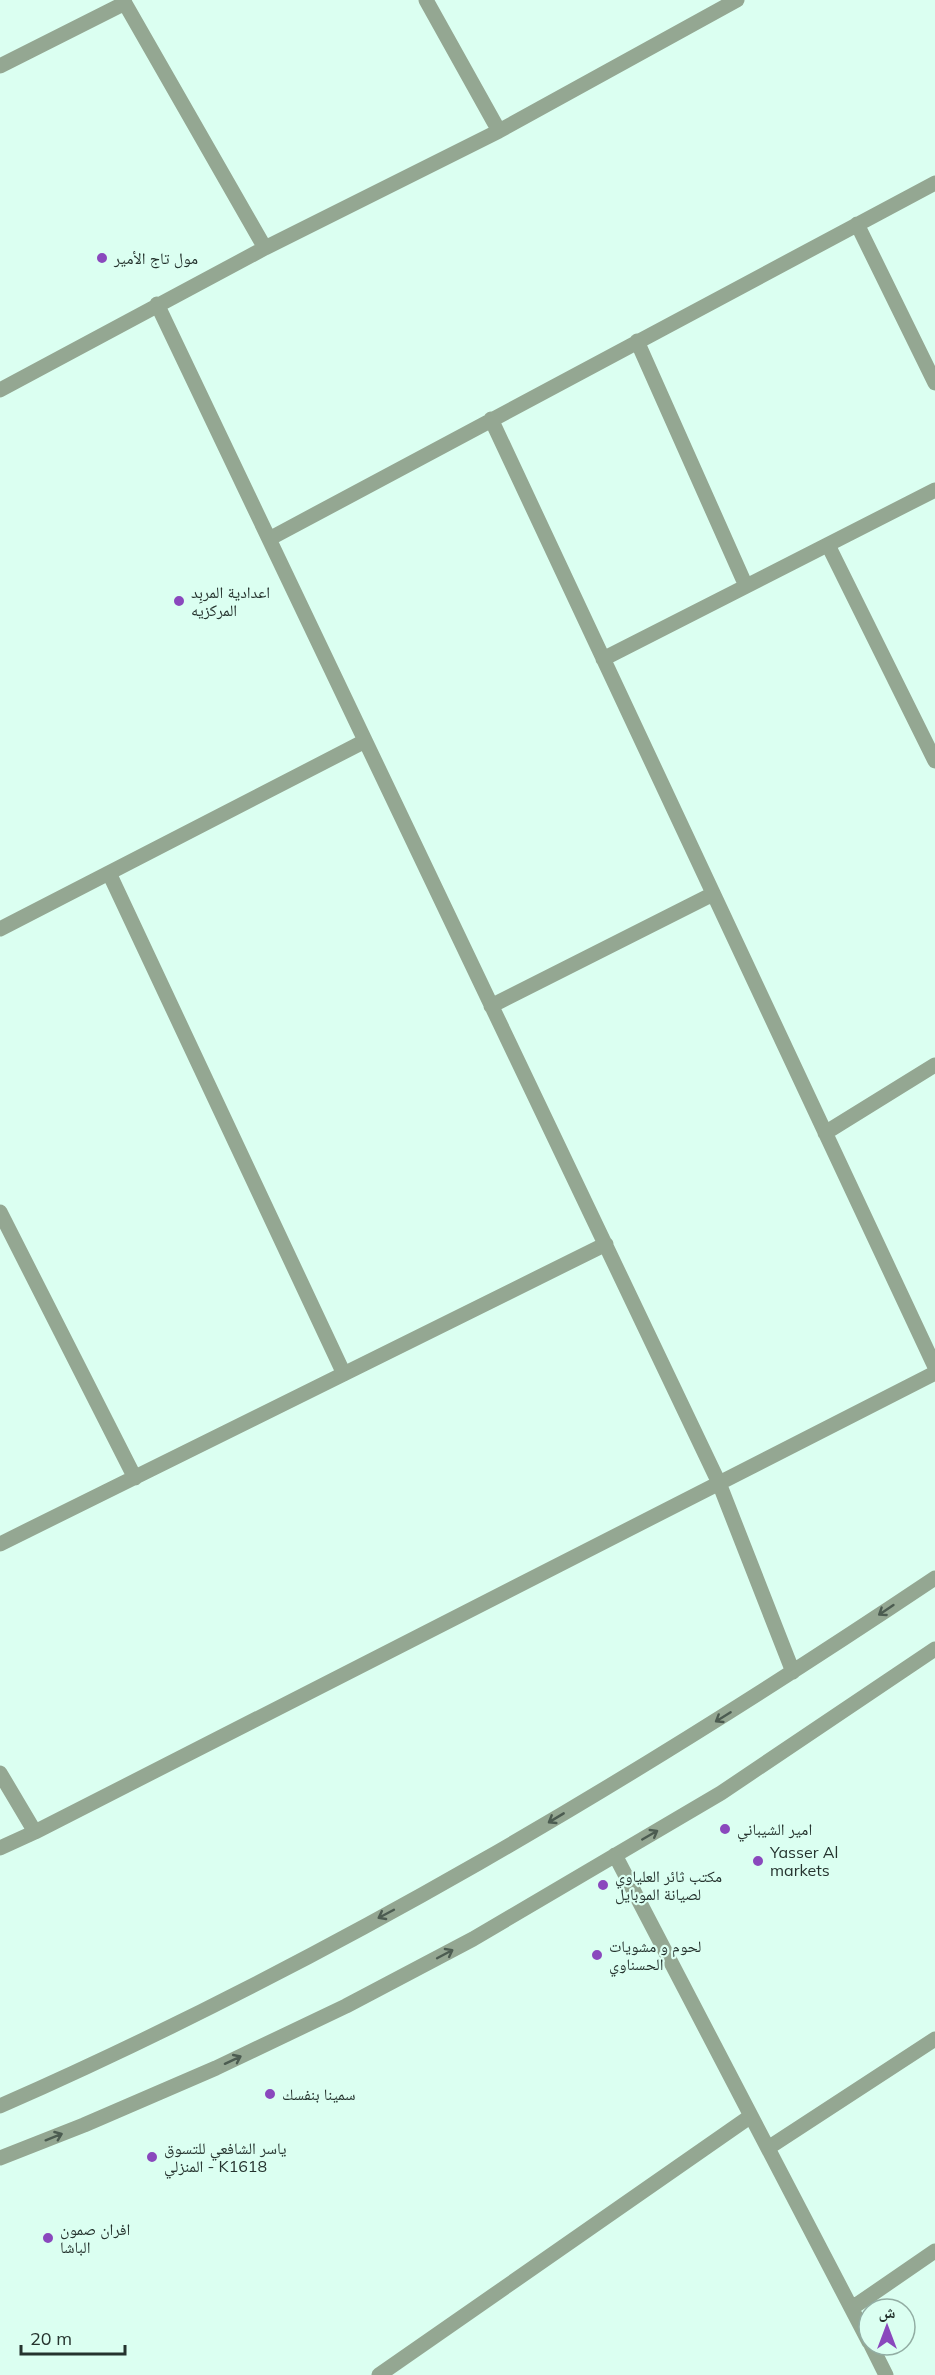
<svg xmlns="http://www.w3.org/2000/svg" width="935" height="2375" font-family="Mulish,'Noto Naskh Arabic',sans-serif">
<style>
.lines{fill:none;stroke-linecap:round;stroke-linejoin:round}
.minor{stroke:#94a792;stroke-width:15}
.oneway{stroke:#4c5c51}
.poi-dot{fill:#8a48bd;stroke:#dbfff1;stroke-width:2}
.labels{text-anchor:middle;stroke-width:4.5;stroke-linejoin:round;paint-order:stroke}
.poi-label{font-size:16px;fill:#25332e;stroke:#dbfff1;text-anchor:start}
</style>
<rect width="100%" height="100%" fill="#dbfff1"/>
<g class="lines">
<path class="minor" d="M123,0L265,248
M426,0L499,131
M0,66L125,3
M857,224L935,383
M157,304L719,1483L793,1672
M637,341L746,586
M0,390L265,248L499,131L737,0
M491,419L935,1367
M269,539L935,183
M828,545L935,761
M603,659L935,490
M109,873L344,1374
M0,929L365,741
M491,1006L713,894
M825,1133L935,1065
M0,1212L135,1478
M0,1544L606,1244
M0,1773L35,1832
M0,1848L35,1832L935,1373
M615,1855L869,2342
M0,2106C328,1962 638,1777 935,1578
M768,2148L935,2039
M0,2158L84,2125L216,2068L346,2006L473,1939L721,1793L935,1649
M852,2308L935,2251
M871,2345L886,2375
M379,2375L751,2116"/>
</g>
<defs><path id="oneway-shaft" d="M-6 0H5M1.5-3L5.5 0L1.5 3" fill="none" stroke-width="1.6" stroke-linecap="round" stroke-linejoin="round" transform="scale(1.5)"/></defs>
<g class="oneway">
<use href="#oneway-shaft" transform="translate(886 1610) rotate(146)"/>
<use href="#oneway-shaft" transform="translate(723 1717) rotate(148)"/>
<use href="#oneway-shaft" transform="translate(556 1818) rotate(149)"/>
<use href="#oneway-shaft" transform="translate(650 1835) rotate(-30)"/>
<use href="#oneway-shaft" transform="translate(386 1914) rotate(152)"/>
<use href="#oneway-shaft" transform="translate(445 1954) rotate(-28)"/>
<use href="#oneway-shaft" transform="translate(233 2060) rotate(-25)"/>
<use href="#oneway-shaft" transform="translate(54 2137) rotate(-22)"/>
</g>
<g class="poi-dot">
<circle cx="102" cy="258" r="6"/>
<circle cx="179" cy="601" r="6"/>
<circle cx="725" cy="1829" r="6"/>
<circle cx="758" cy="1861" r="6"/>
<circle cx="603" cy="1885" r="6"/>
<circle cx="597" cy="1955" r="6"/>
<circle cx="270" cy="2094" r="6"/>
<circle cx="152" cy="2157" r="6"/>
<circle cx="48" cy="2238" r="6"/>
</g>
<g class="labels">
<g class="poi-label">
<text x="114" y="264">مول تاج الأمير</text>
<text x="191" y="598">اعدادية المربِد<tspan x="191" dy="18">المركزيه</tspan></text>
<text x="737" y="1835">امير الشيباني</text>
<text x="770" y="1858">Yasser Al<tspan x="770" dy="18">markets</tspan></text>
<text x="615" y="1882">مكتب ثائر العلياوي<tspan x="615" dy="18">لصيانة الموبايل</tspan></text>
<text x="609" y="1952">لحوم و مشويات<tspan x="609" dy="18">الحسناوي</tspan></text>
<text x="282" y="2100">سمينا بنفسك</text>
<text x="164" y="2154">ياسر الشافعي للتسوق<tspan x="164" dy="18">المنزلي - K1618</tspan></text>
<text x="60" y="2235">افران صمون<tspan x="60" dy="18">الباشا</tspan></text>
</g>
</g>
<g transform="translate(887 2327)"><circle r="28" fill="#dbfff1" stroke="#92ada3" stroke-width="1.5"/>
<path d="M0-4.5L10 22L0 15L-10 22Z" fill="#8a48bd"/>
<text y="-9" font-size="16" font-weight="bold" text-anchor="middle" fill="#25332e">ش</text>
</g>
<path d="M21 2345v9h104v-9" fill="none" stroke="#25332e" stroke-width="3"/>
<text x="30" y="2345" font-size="18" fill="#25332e" stroke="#dbfff1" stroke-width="4.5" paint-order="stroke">20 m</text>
</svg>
